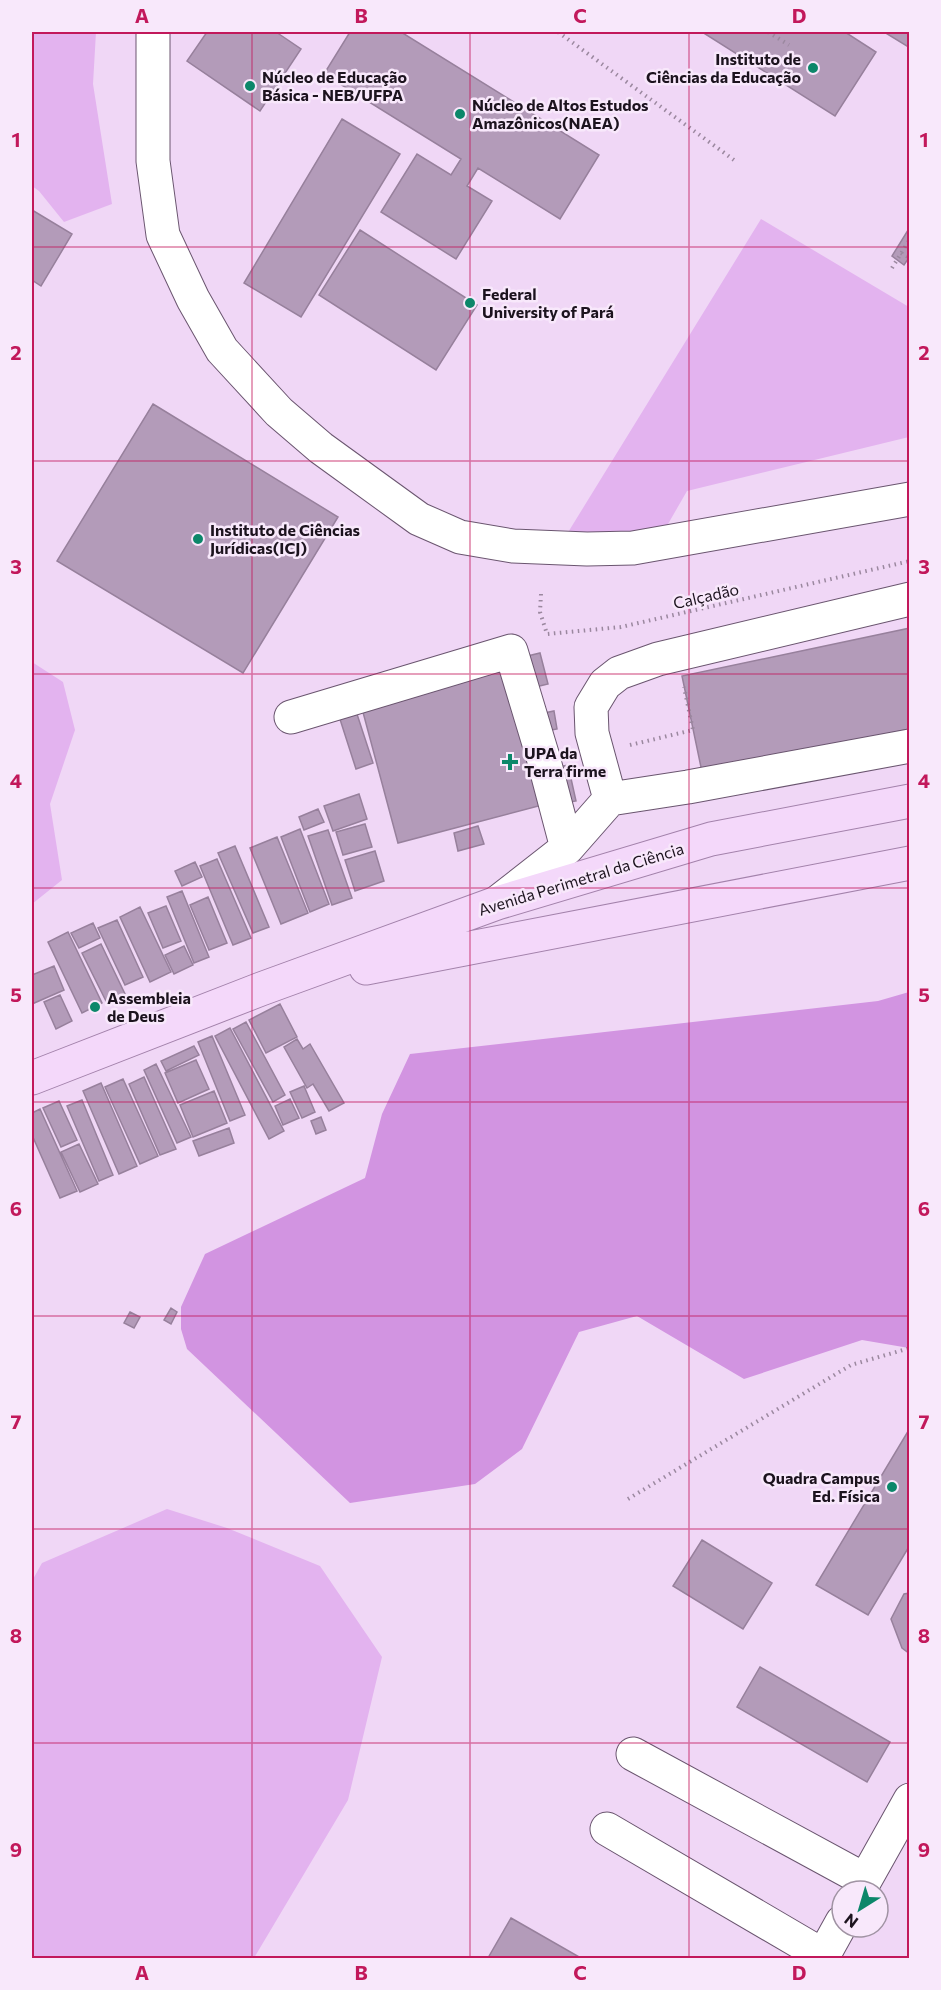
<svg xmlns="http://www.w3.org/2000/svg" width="941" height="1990" font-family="Commissioner,sans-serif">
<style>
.green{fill:#e3b3ef}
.forest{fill:#d294e1}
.building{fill:#b39bb9;stroke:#97809c;stroke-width:1.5}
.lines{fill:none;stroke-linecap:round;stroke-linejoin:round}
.minor-casing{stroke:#6a556f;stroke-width:35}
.major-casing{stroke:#a382ab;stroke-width:35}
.path{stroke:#9b889f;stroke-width:4;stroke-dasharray:1.5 4.5;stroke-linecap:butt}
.minor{stroke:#fff;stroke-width:33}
.major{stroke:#f4d8fa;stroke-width:33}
.grid{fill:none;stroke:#c2185b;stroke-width:1.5;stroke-opacity:0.55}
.poi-dot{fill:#0c876a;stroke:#f8e8fb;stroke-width:2}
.labels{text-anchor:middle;stroke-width:5;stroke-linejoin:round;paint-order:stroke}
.poi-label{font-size:16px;font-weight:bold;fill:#1c131e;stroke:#f8e8fb;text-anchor:start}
.street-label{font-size:16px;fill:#1c131e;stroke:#f8e8fb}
.neatline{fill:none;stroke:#c2185b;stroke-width:2}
.grid-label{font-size:20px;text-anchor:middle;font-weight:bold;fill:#c2185b}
</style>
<rect width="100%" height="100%" fill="#f0d7f6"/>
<path class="green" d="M32,32H96L93,84L112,204L64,222L39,191L32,186Z
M761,219L909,307V437L687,491L664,531L567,534Z
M32,662L63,682L75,730L50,804L62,880L32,904Z
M167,1509L227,1528L320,1566L382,1657L348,1800L254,1958H32V1581L42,1563Z"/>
<path class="forest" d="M909,992V1348L862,1340L744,1379L637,1316L579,1332L522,1449L475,1484L350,1503L187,1349L181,1329V1307L205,1254L365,1178L382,1114L410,1054L878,1001Z"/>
<path class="building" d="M207,32H281L279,34L301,49L260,111L187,61Z
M350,32H401L599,155L560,219L478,168L467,186L492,201L456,259L381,212L417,154L451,175L461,159L324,74Z
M702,32H845L876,52L835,116Z
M884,32H905L910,34V48Z
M342,119L400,154L301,317L244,283Z
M32,210L72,234L41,286L32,280Z
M910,227V256L904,265L892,256Z
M360,230L477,305L436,370L319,295Z
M153,404L338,517L243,673L57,561Z
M910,628V729L702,772L682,676Z
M540,653L548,684L527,689L519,658Z
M508,662L546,804L398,843L360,701Z
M355,708L373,763L356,769L338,713Z
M554,711L557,729L541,732L539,714Z
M568,765L576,801L559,804L552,768Z
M359,794L367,819L333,831L324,806Z
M318,809L324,822L304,830L299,817Z
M365,824L372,847L343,855L336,832Z
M478,826L484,844L458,851L454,833Z
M300,829L329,904L310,912L281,837Z
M328,830L352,898L332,905L308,836Z
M277,837L308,913L281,924L250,848Z
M235,846L269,927L253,933L218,853Z
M375,851L384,881L355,891L345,860Z
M217,859L251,938L233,945L200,866Z
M195,862L202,877L182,886L175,871Z
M182,891L209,957L194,963L167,897Z
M208,897L227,943L209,950L190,905Z
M166,906L181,941L163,948L148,913Z
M140,907L171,972L150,982L120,917Z
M117,920L143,977L125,985L98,928Z
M93,923L100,938L79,948L71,933Z
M68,932L102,1003L82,1013L48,942Z
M101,944L125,994L107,1003L82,953Z
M184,946L193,965L174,974L165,955Z
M54,966L64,990L32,1004V975Z
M60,995L72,1021L56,1029L44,1002Z
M280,1004L297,1037L266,1053L249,1020Z
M246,1022L285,1095L273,1102L233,1029Z
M230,1028L284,1131L269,1139L215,1036Z
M212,1036L245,1115L230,1121L198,1042Z
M297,1039L303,1049L310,1044L344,1103L329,1111L313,1084L307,1088L284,1047Z
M194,1046L199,1055L166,1071L161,1061Z
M196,1060L209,1089L178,1103L165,1073Z
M156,1064L191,1137L177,1143L144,1070Z
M144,1077L176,1149L160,1155L129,1084Z
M123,1079L158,1156L140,1164L105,1087Z
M101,1083L137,1166L119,1174L83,1091Z
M304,1086L315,1112L302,1118L290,1092Z
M214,1091L227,1123L193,1137L180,1105Z
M290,1099L299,1118L283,1125L275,1106Z
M82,1100L113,1175L99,1181L67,1106Z
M59,1101L77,1140L61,1147L43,1108Z
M40,1109L77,1191L60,1198L32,1135V1113Z
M321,1117L326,1130L316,1134L311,1121Z
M229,1128L234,1143L199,1156L193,1141Z
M79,1144L98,1184L80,1192L61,1152Z
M171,1308L177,1312L171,1324L164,1320Z
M130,1312L140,1317L134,1328L124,1323Z
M910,1428V1545L868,1615L816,1585Z
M702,1540L772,1583L743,1629L673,1586Z
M910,1593V1654L902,1648L891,1619L904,1594Z
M760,1667L890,1742L867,1782L737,1707Z
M511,1918L581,1958H488Z"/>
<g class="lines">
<defs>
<path id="minor" d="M153,32V161L163,235L193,299L222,350L279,412L321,448L419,519L460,537L513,546L587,549L633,548L910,499
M291,717L511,651L543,757L567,848
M610,799L592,733L591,707L605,684L619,673L658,659L910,599
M498,902L567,848L610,799L688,787L910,746
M633,1754L865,1880
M607,1829L824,1956
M859,1891L910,1800
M822,1958L842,1922"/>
<path id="major" d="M366,968L910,863
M32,1078L261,989L497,903L711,839L910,801"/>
</defs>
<use href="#minor" class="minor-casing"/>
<use href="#major" class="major-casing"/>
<path class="path" d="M558,32L734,160
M768,32L789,45
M901,253L910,258
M892,268L910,239
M541,594L540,612L547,634L621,627L910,561
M630,745L693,730L684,687
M628,1499L851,1365L910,1348"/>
<use href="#minor" class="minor"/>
<use href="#major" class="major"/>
</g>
<path class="grid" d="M252,32V1958M470,32V1958M689,32V1958M32,247H910M32,461H910M32,674H910M32,888H910M32,1102H910M32,1316H910M32,1529H910M32,1743H910"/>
<g class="poi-dot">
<circle cx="813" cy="68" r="6"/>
<circle cx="250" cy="86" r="6"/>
<circle cx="460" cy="114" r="6"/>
<circle cx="470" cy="303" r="6"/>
<circle cx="198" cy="539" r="6"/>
<path d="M507 753h6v6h6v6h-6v6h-6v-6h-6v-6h6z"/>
<circle cx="95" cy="1007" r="6"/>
<circle cx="892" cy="1487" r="6"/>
</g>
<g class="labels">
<g class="poi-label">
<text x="801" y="65" text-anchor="end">Instituto de<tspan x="801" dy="18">Ciências da Educação</tspan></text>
<text x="262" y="83">Núcleo de Educação<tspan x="262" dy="18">Básica - NEB/UFPA</tspan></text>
<text x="472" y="111">Núcleo de Altos Estudos<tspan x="472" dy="18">Amazônicos(NAEA)</tspan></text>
<text x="482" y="300">Federal<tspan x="482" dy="18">University of Pará</tspan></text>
<text x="210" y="536">Instituto de Ciências<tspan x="210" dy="18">Jurídicas(ICJ)</tspan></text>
<text x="524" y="759">UPA da<tspan x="524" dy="18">Terra firme</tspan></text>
<text x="107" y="1004">Assembleia<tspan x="107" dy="18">de Deus</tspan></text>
<text x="880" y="1484" text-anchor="end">Quadra Campus<tspan x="880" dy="18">Ed. Física</tspan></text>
</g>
<g class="street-label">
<text transform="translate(706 596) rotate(-13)" y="6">Calçadão</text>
<text transform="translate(581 879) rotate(-17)" y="6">Avenida Perimetral da Ciência</text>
</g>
</g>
<rect width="941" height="1990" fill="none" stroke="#f8e8fb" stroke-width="66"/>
<g transform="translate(860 1909) rotate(217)"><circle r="28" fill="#f8e8fb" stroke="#a093a3" stroke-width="1.5"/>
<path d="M0-4.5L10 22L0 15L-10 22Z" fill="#0c876a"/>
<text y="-9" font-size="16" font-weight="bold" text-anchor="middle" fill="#1c131e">N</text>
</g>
<rect x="33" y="33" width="875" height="1924" class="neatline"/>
<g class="grid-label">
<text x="142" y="23">A</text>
<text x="361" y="23">B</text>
<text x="580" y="23">C</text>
<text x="799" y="23">D</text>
<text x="16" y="147">1</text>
<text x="924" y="147">1</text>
<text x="16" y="360">2</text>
<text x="924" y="360">2</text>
<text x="16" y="574">3</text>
<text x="924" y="574">3</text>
<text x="16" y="788">4</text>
<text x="924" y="788">4</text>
<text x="16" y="1002">5</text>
<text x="924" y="1002">5</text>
<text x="16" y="1216">6</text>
<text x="924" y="1216">6</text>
<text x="16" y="1429">7</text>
<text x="924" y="1429">7</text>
<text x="16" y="1643">8</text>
<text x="924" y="1643">8</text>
<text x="16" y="1857">9</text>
<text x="924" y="1857">9</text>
<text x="142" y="1980">A</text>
<text x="361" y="1980">B</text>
<text x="580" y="1980">C</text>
<text x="799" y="1980">D</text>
</g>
</svg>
